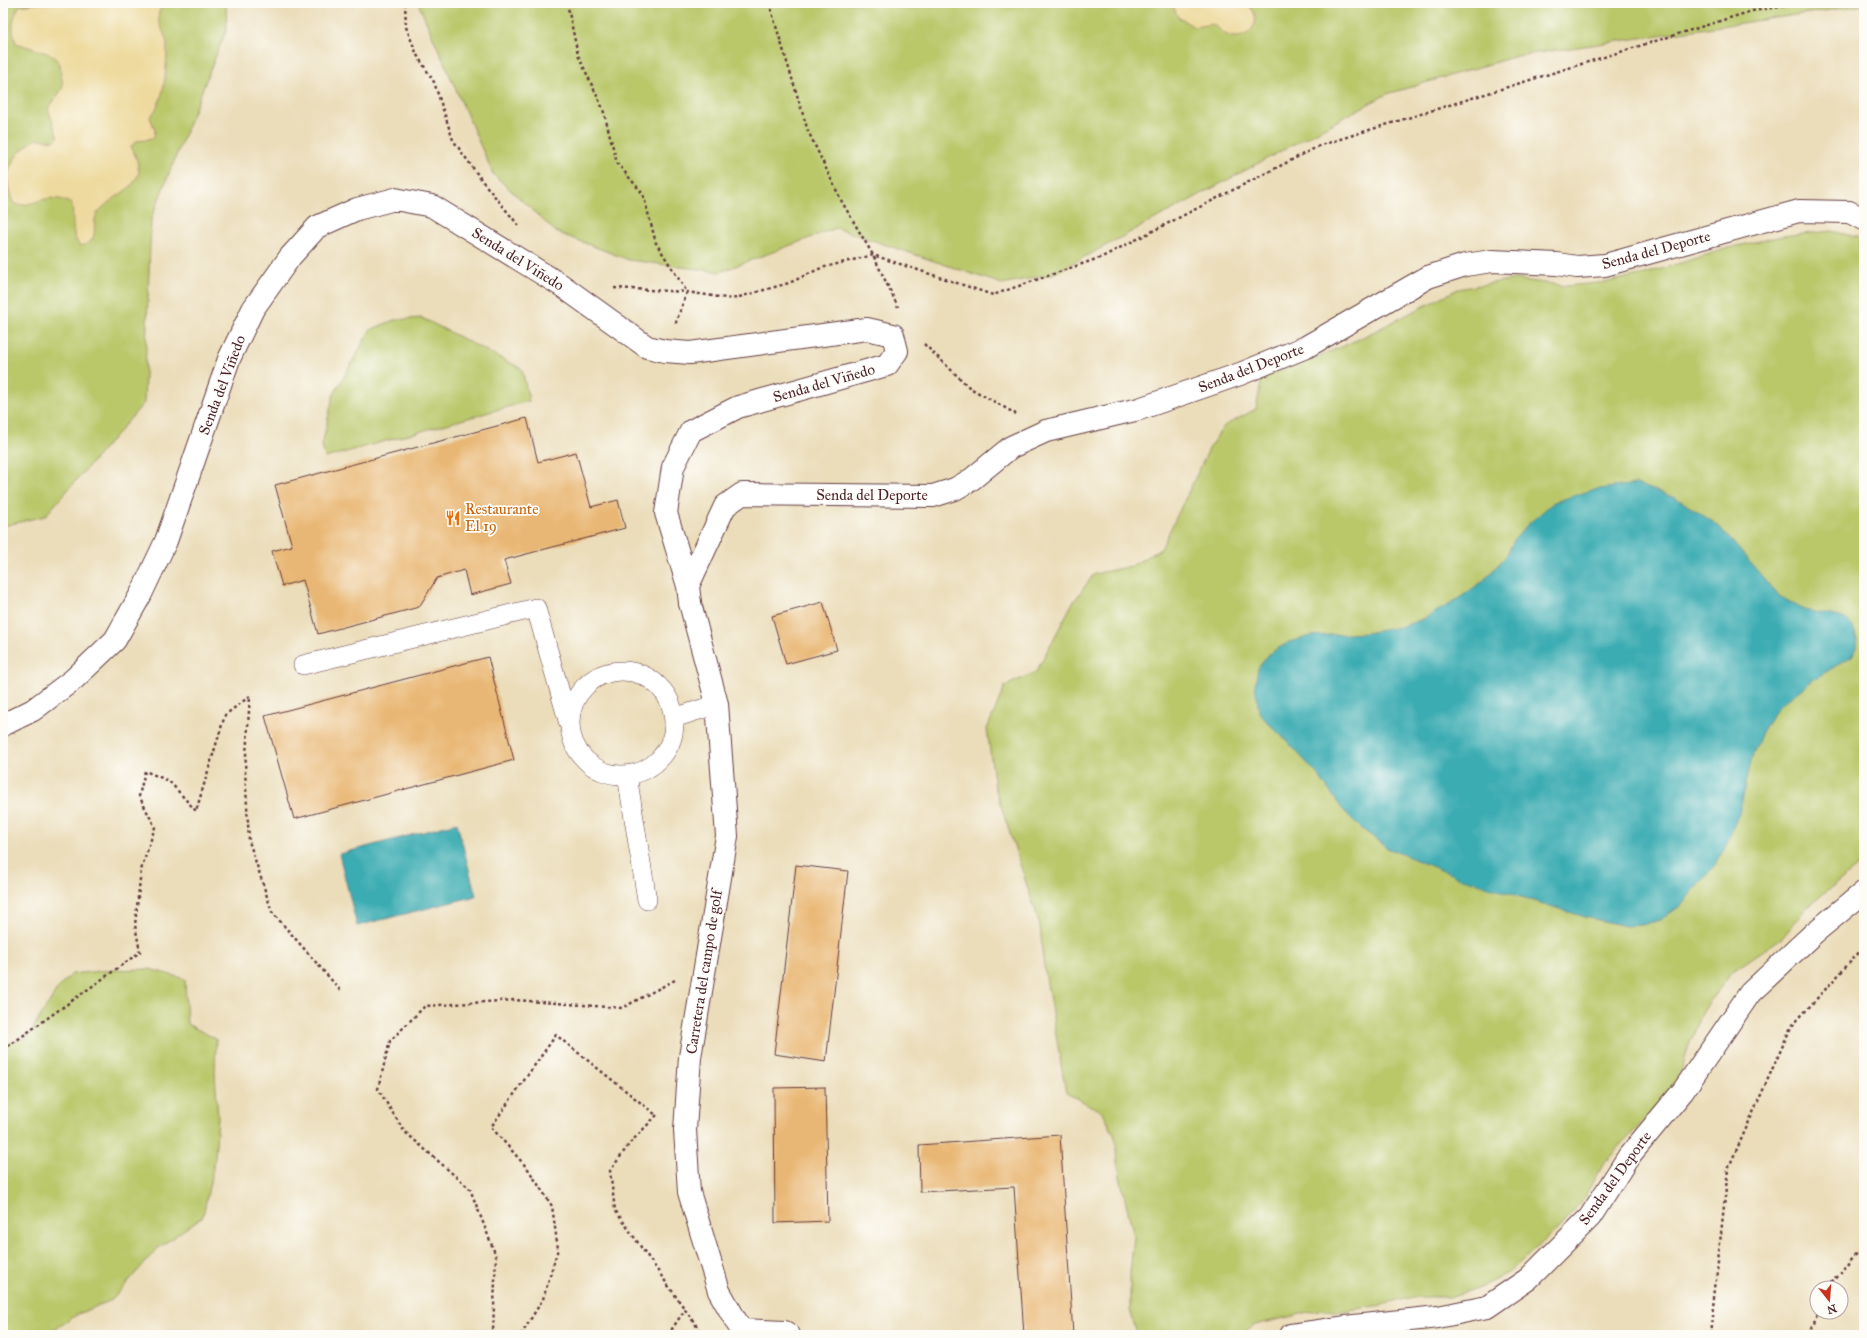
<svg xmlns="http://www.w3.org/2000/svg" width="1867" height="1338" font-family="'IM FELL Great Primer',serif">
<style>
.green{fill:#bac86a;stroke:#82744a}
.sand{fill:#eeda9e;stroke:#9c7c64}
.water{fill:#3aacb2;stroke:#42666e}
.building{fill:#e9b774}
.lines{fill:none;stroke-linecap:round;stroke-linejoin:round}
.service-casing{stroke:#623c40;stroke-width:20}
.minor-casing{stroke:#623c40;stroke-width:24}
.tertiary-casing{stroke:#623c40;stroke-width:24}
.path{stroke:#623c40;stroke-width:2.5;stroke-dasharray:3 3;stroke-linecap:butt}
.service{stroke:#fff;stroke-width:19}
.minor{stroke:#fff;stroke-width:22}
.tertiary{stroke:#fff;stroke-width:22}
.labels{text-anchor:middle;stroke-width:3.5;stroke-linejoin:round;paint-order:stroke}
.street-label{font-size:15px;fill:#4a1f2b;stroke:#fdfcf7}
.food-label{font-size:15px;fill:#c56008;stroke:#fdfcf7;text-anchor:start}
</style>
<rect width="100%" height="100%" fill="#fdfcf7"/>
<filter id="ink" filterUnits="userSpaceOnUse"><feTurbulence type="fractalNoise" baseFrequency=".025" numOctaves="2"/><feDisplacementMap in="SourceGraphic" scale="8" xChannelSelector="R" yChannelSelector="G"/><feConvolveMatrix kernelMatrix="1 2 1 2 8 2 1 2 1" color-interpolation-filters="sRGB"/></filter>
<filter id="wash" filterUnits="userSpaceOnUse"><feTurbulence type="fractalNoise" baseFrequency=".012" numOctaves="4" result="noise"/><feDisplacementMap in="SourceGraphic" scale="16" xChannelSelector="R" yChannelSelector="G"/><feGaussianBlur stdDeviation="0.9" result="paint"/><feColorMatrix in="noise" values="0 0 0 0 0 0 0 0 0 0 0 0 0 0 0 0 0 1.4 0 .05"/><feComposite in="paint" operator="in"/></filter>
<g filter="url(#wash)">
<rect width="100%" height="100%" fill="#ebddba"/>
<path class="green" d="M3,3H226L227,28L151,219L144,403L45,516L3,526Z
M418,3H1864V5L1517,56L1387,94L1053,274L1002,284L836,228L720,272L629,260L556,232L493,174Z
M1832,231L1864,239V861L1807,907L1783,937L1733,971L1704,1009L1688,1048L1681,1073L1656,1108L1604,1163L1586,1196L1560,1227L1508,1273L1475,1289L1450,1297H1412L1383,1305L1337,1312L1322,1309L1255,1325L1241,1335H1137L1130,1309V1272L1134,1237L1120,1177L1115,1137L1103,1112L1066,1093L1043,960L1040,925L995,788L987,729L1005,686L1036,672L1072,604L1094,574L1131,566L1161,549L1211,445L1224,426L1256,409L1262,377L1313,359L1359,339L1458,289L1515,279L1566,286L1607,282L1645,274L1728,248L1782,236Z
M422,318L522,369L529,401L325,458L322,445L333,396L370,330L394,320Z
M150,969L185,979L187,1024L216,1039L215,1074L218,1117L215,1158L203,1216L157,1249L112,1300L78,1314L54,1330L22,1335H3V1044L27,1038L58,988L72,974L109,970Z"/>
<path class="sand" d="M42,3H165C149,18 167,31 167,46C167,62 165,93 157,107C156,111 152,114 150,117L155,130L154,137L146,140L137,141L131,146L137,160L139,173C137,177 134,183 131,186C121,195 108,201 99,211C88,224 104,241 80,246C70,235 74,218 72,204C45,189 35,209 14,204C0,176 11,154 37,139L54,141L58,137L48,109L63,88L60,64L53,55L16,43C11,28 12,20 19,6Z
M1172,3H1247C1250,7 1254,11 1255,16C1257,29 1245,38 1233,37C1225,36 1219,28 1212,24L1194,27L1178,17Z"/>
<path class="water" d="M1636,484L1676,498L1718,525L1778,595L1804,610L1832,615L1846,619L1853,626L1857,639L1856,648L1852,656L1813,680L1779,706L1762,732L1752,758L1739,813L1725,848L1714,867L1679,907L1660,920L1642,925L1626,926L1585,917L1458,877L1387,848L1362,829L1343,810L1318,775L1285,739L1266,721L1259,712L1255,685L1258,668L1270,653L1289,642L1311,636L1366,633L1400,627L1423,619L1452,603L1482,582L1506,556L1514,540L1526,526L1554,502L1592,490Z
M457,823L476,896L357,926L339,854Z"/>
<g id="blocks">
<path class="building" d="M527,418L538,462L576,452L591,507L618,500L625,528L504,560L511,584L470,595L464,570L437,578L419,607L318,634L303,580L282,586L272,551L292,546L275,485Z
M823,602L837,650L786,664L772,616Z
M488,657L514,760L294,819L265,716Z
M796,865L848,871L826,1062L774,1054Z
M825,1087L828,1221L775,1223L774,1088Z
M1060,1135L1073,1335H1024L1014,1187L920,1192L919,1145Z"/>
</g>
</g>
<g filter="url(#ink)">
<use href="#blocks" fill-opacity="0" stroke="#623c40" stroke-width="1"/>
<g class="lines">
<defs>
<path id="service" d="M303,665L536,608L569,724
M570 723a52 52 0 1 1 104 0a52 52 0 1 1-104 0Z
M674,718L717,704
M627,775L647,900"/>
<path id="minor" d="M688,586L725,506L742,494L933,496L955,489L972,479L1011,447L1046,431L1139,409L1240,374L1306,347L1428,277L1465,265L1492,261L1557,264L1577,267L1605,265L1799,211L1849,212L1864,219
M3,725L33,710L74,679L115,640L141,594L166,541L229,359L253,309L290,257L317,227L357,209L395,199L432,206L561,285L647,347L665,351L690,353L867,329L893,335L897,351L887,365L738,407L691,431L673,467L666,513L688,586L690,603
M741,1330L785,1332L789,1335
M1291,1335L1354,1326L1438,1317L1487,1307L1528,1279L1590,1217L1629,1156L1683,1091L1750,993L1814,933L1864,892"/>
<path id="tertiary" d="M690,603L717,704L727,836L690,1057L685,1130L689,1192L719,1291L744,1335"/>
</defs>
<use href="#service" class="service-casing"/>
<use href="#minor" class="minor-casing"/>
<use href="#tertiary" class="tertiary-casing"/>
<path class="path" d="M405,3L406,27L417,55L434,82L453,140L483,182L519,226
M567,3L578,55L603,109L617,163L643,194L656,243L687,292L675,325
M769,3L808,131L842,202L873,255L898,307
M614,288L687,292L732,299L789,283L821,268L873,255L993,295L1102,257L1321,145L1752,11L1808,3
M924,344L970,388L1016,414
M3,1050L140,952L135,925L141,870L155,827L139,796L145,771L169,781L196,811L225,715L250,696L245,770L249,841L272,912L341,991
M657,1115L630,1143L610,1171L615,1210L703,1335
M1829,1288L1853,1256L1864,1247
M491,1335L493,1331L496,1256L470,1189L404,1131L378,1089L390,1041L425,1006L515,1000L622,1008L675,980
M521,1335L543,1299L558,1249L552,1206L528,1169L491,1127L556,1035L656,1115
M668,1335L684,1311
M1710,1335L1728,1169L1791,1027L1864,947
M1810,1335L1818,1312"/>
<use href="#service" class="service"/>
<use href="#minor" class="minor"/>
<use href="#tertiary" class="tertiary"/>
</g>
</g>
<defs>
<symbol id="restaurant-bare" viewBox="-9 -9 18 18"><path d="M-5-6h1v4h1v-4h1v4h1v-4h1v5L-1.5 .5V6h-2V.5L-5-1ZM5-6V6H3V1.5H1.5Q1.5-4 5-6Z" fill="#e8710a" stroke="#fdfcf7" stroke-width="2.5" paint-order="stroke"/></symbol>
</defs>
<g fill-rule="evenodd">
<use href="#restaurant-bare" x="442" y="507" width="22" height="22"/>
</g>
<g class="labels">
<g class="street-label">
<text transform="translate(1656 250) rotate(-15)" y="5">Senda del Deporte</text>
<text transform="translate(518 259) rotate(32)" y="5">Senda del Viñedo</text>
<text transform="translate(1251 368) rotate(-21)" y="5">Senda del Deporte</text>
<text transform="translate(824 383) rotate(-16)" y="5">Senda del Viñedo</text>
<text transform="translate(222 385) rotate(-69)" y="5">Senda del Viñedo</text>
<text x="872" y="500">Senda del Deporte</text>
<text transform="translate(704 972) rotate(-81)" y="5">Carretera del campo de golf</text>
<text transform="translate(1615 1178) rotate(-54)" y="5">Senda del Deporte</text>
</g>
<g class="food-label">
<text x="465" y="514">Restaurante<tspan x="465" dy="17">El 19</tspan></text>
</g>
</g>
<rect width="1867" height="1338" fill="none" stroke="#fdfcf7" stroke-width="16"/>
<g transform="translate(1829 1300) rotate(163)"><circle r="19" fill="#fdfcf7" stroke="#b5a4a5"/>
<path d="M0-3L7 15L0 10L-7 15Z" fill="#c8321e"/>
<text y="-6" font-size="11" font-weight="bold" text-anchor="middle" fill="#4a1f2b">N</text>
</g>
</svg>
